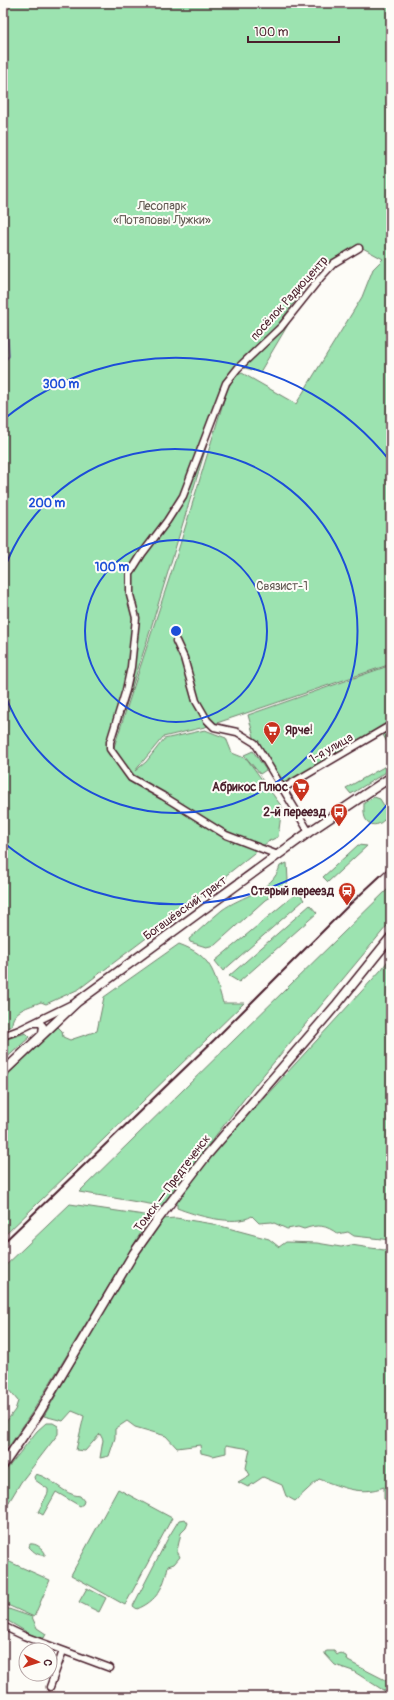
<svg xmlns="http://www.w3.org/2000/svg" width="394" height="1700" font-family="Pangolin,sans-serif">
<style>
.built{fill:#f6e7d9}
.green{fill:#9ce3b0;stroke:#73816e;fill-rule:evenodd}
.lines{fill:none;stroke-linecap:round;stroke-linejoin:round}
.stream{stroke:#76809f;stroke-width:2}
.minor-casing{stroke:#4a1f2b;stroke-width:9}
.major-casing{stroke:#4a1f2b;stroke-width:11}
.minor{stroke:#fdfcf7;stroke-width:6}
.major{stroke:#fdfcf7;stroke-width:8}
.rail{stroke:#4a1f2b;stroke-width:2}
.ring{fill:none;stroke:#1d4ed8;stroke-width:2}
.labels{text-anchor:middle;stroke-width:4;stroke-linejoin:round;paint-order:stroke}
.park-label{font-size:12px;fill:#635a53;stroke:#fdfcf7}
.street-label{font-size:12px;fill:#4a1f2b;stroke:#fdfcf7}
.poi-label{font-size:12px;font-weight:bold;fill:#4a1f2b;stroke:#fdfcf7;text-anchor:end}
.centre{fill:#1d4ed8;stroke:#fdfcf7;stroke-width:2}
.ring-label{font-size:12px;text-anchor:middle;font-weight:bold;fill:#1d4ed8;stroke:#fdfcf7;stroke-width:4;stroke-linejoin:round;paint-order:stroke}
</style>
<rect width="100%" height="100%" fill="#fdfcf7"/>
<filter id="ink" filterUnits="userSpaceOnUse"><feTurbulence type="fractalNoise" baseFrequency=".025" numOctaves="2"/><feDisplacementMap in="SourceGraphic" scale="8" xChannelSelector="R" yChannelSelector="G"/><feConvolveMatrix kernelMatrix="1 2 1 2 8 2 1 2 1" color-interpolation-filters="sRGB"/></filter>
<g filter="url(#ink)">
<path class="built" d="M48,1690L88,1697H45Z"/>
<path class="green" d="M3,3H391V74H388L391,75V216L390,218H391V664L205,727L163,737L135,771L146,762L164,739L205,730L226,738L232,753L247,759L282,807L278,837L269,841L224,877H227L79,989L46,1004L41,1002C29,1007 12,1010 12,1025L3,1031ZM359,246L383,259L373,269L362,297L296,404L242,373L234,377L227,390L174,564L113,750L112,749L146,644L223,392L238,368H245L260,372L289,323L280,322L313,276L331,260Z
M391,665V750L380,729L282,786L254,737L248,715Z
M253,751L266,770L260,774L244,755Z
M391,763V769L351,794L346,788Z
M374,797L380,799L388,812C387,821 374,830 367,821C363,817 364,808 364,803Z
M358,845L367,846L328,882L323,877Z
M287,863L288,880L286,887L265,900L215,945L206,947L190,942L189,939C200,930 211,919 222,910C241,896 273,891 280,866Z
M391,886V921L255,1085L161,1206L79,1192Z
M298,892L304,900L223,971L215,961Z
M310,905L317,913L239,982L229,976Z
M179,944C212,956 214,972 223,1003H244L3,1237V1079L58,1027L62,1031L63,1037L70,1040L97,1031L104,997Z
M391,956V1240L354,1236L348,1232L338,1234C326,1225 318,1224 304,1229L298,1227L287,1229L272,1222L259,1223L252,1216C235,1227 194,1215 177,1208V1200L210,1157L382,969Z
M26,1033L30,1037L3,1061V1040Z
M70,1204L151,1216L33,1411L10,1445L3,1448V1426L15,1410L18,1401L3,1383V1268Z
M176,1218L213,1224L269,1239L279,1247L286,1242L317,1243L341,1247L351,1245L391,1251V1500L384,1499V1487C360,1496 342,1487 319,1479L295,1501L286,1496L282,1485L263,1477L248,1487L238,1482L250,1475L246,1468L250,1449L226,1445V1453L213,1456L201,1453L200,1445L177,1448L166,1436L135,1427L127,1421L115,1429V1438L109,1456L100,1458L103,1440L100,1434L85,1451L76,1450L84,1416L72,1411L63,1421L44,1416C82,1350 119,1283 161,1219Z
M46,1423H53L58,1426V1434L21,1482L3,1512V1474L37,1431Z
M36,1474C53,1478 63,1495 80,1496L84,1501L83,1504L80,1506L56,1492L43,1515L38,1512L48,1493V1489L35,1480L34,1477Z
M118,1489L172,1518L125,1605L71,1575Z
M185,1519L188,1523L186,1528L181,1533L177,1551L180,1557L174,1564L168,1566C164,1587 157,1601 137,1609L133,1606L168,1538L179,1520Z
M30,1544C36,1543 42,1548 45,1553V1555C38,1556 34,1552 29,1547Z
M3,1559L50,1580L34,1617L3,1603Z
M87,1588L106,1598L99,1612L79,1602Z
M3,1607L32,1617L37,1628L46,1634L44,1638L35,1637L3,1618Z
M327,1651H334L337,1655L340,1653L346,1656L348,1661L389,1682L391,1684V1690L386,1692L353,1671L335,1665L325,1654V1652Z"/>
<g class="lines">
<path class="stream" d="M3,258L5,266V304L9,356L3,362"/>
<defs>
<path id="minor" d="M176,641L184,658L196,701L207,720L214,727L237,732L255,743L309,832
M282,789L391,725
M278,855L226,835L163,796L131,778L110,749V742L126,690L131,667L136,618L130,595V573L142,554L167,521L183,496L226,383L238,368L281,327L321,277L334,263L359,248
M35,1023H40L43,1026L42,1033
M3,1036L19,1030L72,1004
M3,1626L24,1636L110,1668
M50,1687L63,1651"/>
<path id="major" d="M3,1072L77,1002L309,832L391,777
M3,1465L39,1413L134,1253L158,1219L207,1155L337,1004L391,937"/>
</defs>
<use href="#minor" class="minor-casing"/>
<use href="#major" class="major-casing"/>
<use href="#minor" class="minor"/>
<use href="#major" class="major"/>
<path class="rail" d="M3,1243L214,1040L348,906L391,866"/>
</g>
</g>
<g class="ring">
<circle cx="176" cy="631" r="91"/>
<path d="M3 573A182 182 0 1 1 3 689"/>
<path d="M390 801A273 273 0 0 1 4 843M4 419A273 273 0 0 1 390 461"/>
</g>
<defs>
<symbol id="supermarket-pin" viewBox="-11 -11 22 30"><path d="M0 17L-7.5 6A9.5 9.5 0 1 1 7.5 6Z" fill="#c8321e" stroke="#fdfcf7"/><path d="M-6-5.5h2.5l.6 2H6L4.5 2H-2.5L-4.4-4H-6ZM-1.5 3.2a1.3 1.3 0 1 0 .1 0ZM3 3.2a1.3 1.3 0 1 0 .1 0Z" fill="#fff"/></symbol>
<symbol id="bus-pin" viewBox="-11 -11 22 30"><path d="M0 17L-7.5 6A9.5 9.5 0 1 1 7.5 6Z" fill="#c8321e" stroke="#fdfcf7"/><path d="M-5-6H5V4H4V6H2V4H-2V6H-4V4H-5ZM-3.5-4V0h7V-4ZM-3.5 1.2v1.5H-2V1.2ZM2 1.2v1.5H3.5V1.2Z" fill="#fff"/></symbol>
<symbol id="station-pin" viewBox="-11 -11 22 30"><path d="M0 17L-7.5 6A9.5 9.5 0 1 1 7.5 6Z" fill="#c8321e" stroke="#fdfcf7"/><path d="M-3-6H3Q5-6 5-4V2Q5 4 3 4L4.5 6H3L1.5 4h-3L-3 6H-4.5L-3 4Q-5 4-5 2V-4Q-5-6-3-6ZM-3.5-4v3h7v-3ZM-3.5 1v1.5H-2V1ZM2 1v1.5H3.5V1Z" fill="#fff"/></symbol>
</defs>
<g fill-rule="evenodd">
<use href="#supermarket-pin" x="262" y="720" width="20" height="27"/>
<use href="#supermarket-pin" x="291" y="777" width="20" height="27"/>
<use href="#bus-pin" x="329" y="802" width="20" height="27"/>
<use href="#station-pin" x="337" y="881" width="20" height="27"/>
</g>
<g class="labels">
<g class="park-label">
<text x="162" y="210">Лесопарк<tspan x="162" dy="14">«Потаповы Лужки»</tspan></text>
<text x="282" y="590">Связист-1</text>
</g>
<g class="street-label">
<text transform="translate(289 298) rotate(-48)" y="4">посёлок Радиоцентр</text>
<text transform="translate(331 748) rotate(-30)" y="4">1-я улица</text>
<text transform="translate(185 908) rotate(-36)" y="4">Богашёвский тракт</text>
<text transform="translate(172 1183) rotate(-53)" y="4">Томск — Предтеченск</text>
</g>
<g class="poi-label">
<text x="285" y="734" text-anchor="start">Ярче!</text>
<text x="288" y="791">Абрикос Плюс</text>
<text x="326" y="816">2-й переезд</text>
<text x="334" y="895">Старый переезд</text>
</g>
</g>
<circle cx="176" cy="631" r="6" class="centre"/>
<g class="ring-label">
<text x="61" y="388">300 m</text>
<text x="47" y="507">200 m</text>
<text x="112" y="571">100 m</text>
</g>
<rect width="394" height="1700" fill="none" stroke="#fdfcf7" stroke-width="16"/>
<rect x="8" y="8" width="378" height="1684" fill="none" stroke="#4a1f2b" stroke-width="1.5" filter="url(#ink)"/>
<g transform="translate(38 1662) rotate(94)"><circle r="19" fill="#fdfcf7" stroke="#b5a4a5"/>
<path d="M0-3L7 15L0 10L-7 15Z" fill="#c8321e"/>
<text y="-6" font-size="11" font-weight="bold" text-anchor="middle" fill="#4a1f2b">С</text>
</g>
<path d="M248 36v6h91v-6" fill="none" stroke="#4a1f2b" stroke-width="2"/>
<text x="254" y="36" font-size="12" fill="#4a1f2b" stroke="#fdfcf7" stroke-width="3" paint-order="stroke">100 m</text>
</svg>
